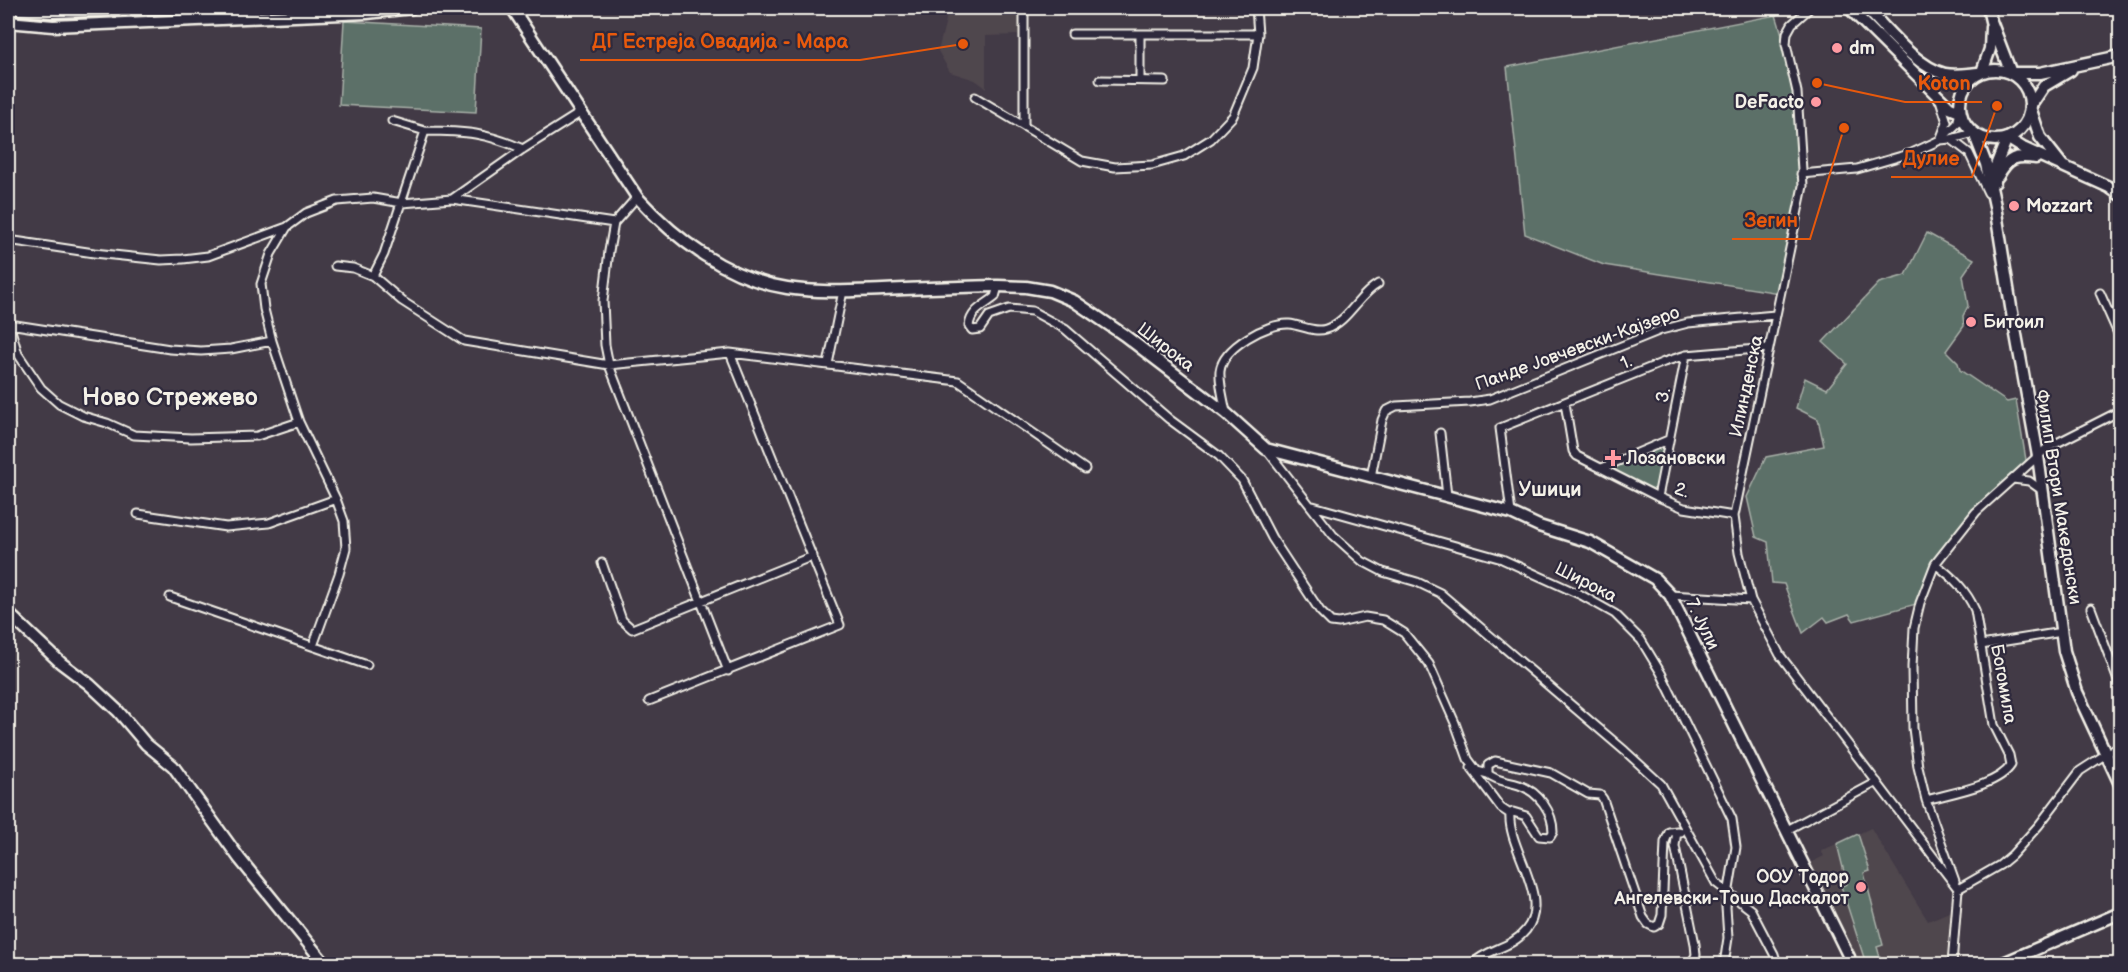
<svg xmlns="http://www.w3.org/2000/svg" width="2128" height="972" font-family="'Balsamiq Sans',sans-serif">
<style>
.built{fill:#4f464d}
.green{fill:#5c6f67;stroke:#a8b0a8;stroke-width:1.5}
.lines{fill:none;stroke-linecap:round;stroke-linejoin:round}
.street-casing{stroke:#f4f1e8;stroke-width:11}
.secondary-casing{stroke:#f4f1e8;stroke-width:15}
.primary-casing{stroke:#f4f1e8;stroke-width:15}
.street{stroke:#2f2a3d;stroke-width:7}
.secondary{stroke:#2f2a3d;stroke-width:10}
.primary{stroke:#2f2a3d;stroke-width:10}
.poi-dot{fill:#ff9aa2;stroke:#2f2a3d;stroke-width:2}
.labels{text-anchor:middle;stroke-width:4.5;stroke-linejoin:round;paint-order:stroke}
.poi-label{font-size:18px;font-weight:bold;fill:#f4f1e8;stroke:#2f2a3d;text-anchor:start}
.street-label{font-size:18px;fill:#f4f1e8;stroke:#2f2a3d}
.neighbourhood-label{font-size:20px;font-weight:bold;fill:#f4f1e8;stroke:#2f2a3d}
.district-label{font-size:24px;font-weight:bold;fill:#f4f1e8;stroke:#2f2a3d}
.leader{fill:none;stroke:#e8590c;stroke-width:2}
.callout-dot{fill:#e8590c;stroke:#2f2a3d;stroke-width:2}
.callout-label{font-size:20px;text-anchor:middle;font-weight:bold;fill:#e8590c;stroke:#2f2a3d;stroke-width:4.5;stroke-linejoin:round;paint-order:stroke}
</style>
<rect width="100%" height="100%" fill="#423a46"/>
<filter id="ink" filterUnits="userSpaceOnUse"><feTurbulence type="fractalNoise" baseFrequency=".0167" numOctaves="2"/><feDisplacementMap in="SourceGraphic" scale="12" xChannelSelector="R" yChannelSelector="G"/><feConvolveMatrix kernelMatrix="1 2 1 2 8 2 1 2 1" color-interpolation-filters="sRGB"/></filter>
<g filter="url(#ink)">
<path class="built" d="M949,8H1020L1019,35L986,36V88L975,80L950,72L938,51Z
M1871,828L1928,921L1956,909L1952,964H1850L1804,866L1824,856L1821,851Z"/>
<path class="green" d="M1776,15L1795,76L1803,186L1779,293L1604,265L1525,234L1507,67Z
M344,21L481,29L476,112L339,105Z
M1927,233L1974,259L1963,275L1968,306L1963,316L1964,326L1946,351L1958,363L1960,370L2007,402L2016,400L2026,460L2021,472L1976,512L1935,564L1920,603L1854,621L1849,614L1828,622L1824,617L1803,633L1784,584L1772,583L1768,542L1756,537L1747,497L1766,457L1824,446L1818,419L1796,408L1805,378L1827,389L1847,364L1823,342L1879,283L1906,275Z
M1668,440L1658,497L1602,468Z
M1858,834L1870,871L1864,873L1883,945L1877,947L1882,964H1866L1841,886L1847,884L1837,844Z"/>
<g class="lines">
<defs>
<path id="street" d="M1810,8L1792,24L1787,33L1786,44L1797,92L1803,186L1734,516L1739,553L1751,600L1780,655L1958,889L1952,964
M1072,34H1258
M1140,34V80
M1100,80L1165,81
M975,97L1082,161L1115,167L1152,165L1184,156L1211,139L1233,116L1253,68L1258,34L1256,8
M1024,126V8
M425,131C466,131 486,133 523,149
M1944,136L1957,124L1960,112
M1951,139L1974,133
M1940,140L1947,122L1941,103
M1801,174L1857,169L1912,153L1940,140L1951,139L1969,153L1988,193
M637,197L614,223L609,251L603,301L605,345L609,365L728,671
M452,199L523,149L580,113
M8,240L94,253L161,260L183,259L208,256L287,227
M335,266L353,268L373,276L402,301L464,341L609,365L730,353L958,381L1085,469
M373,276L384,254L425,131L392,121
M998,286L995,297C984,306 971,310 969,326L972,330L980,329L989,316L1009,309L1032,311L1065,329L1169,419L1219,456L1242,480L1272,538L1320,611L1331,622L1339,623L1365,617L1383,620L1404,633L1429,664L1455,723L1468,759L1477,771L1488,774
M2100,293L2120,338
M8,320L18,354L41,388L59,404L83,416L107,423L134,435L191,438L257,436L299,422
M9,324L170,349L201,351L231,349L272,341
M828,364L843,291
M1565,403L1573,451L1577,456L1658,497L1684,508L1734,516
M1226,413C1224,400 1219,384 1220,371C1223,347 1267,323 1289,324C1301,325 1314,333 1326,329C1348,322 1358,295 1378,284
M1440,433L1447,496
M1267,450L1333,535L1362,561L1383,572L1417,582L1440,593L1625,751L1661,784L1716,883L1751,910L1774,954L1777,964
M1602,468L1668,440
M1371,477L1382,420L1386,411L1396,406L1470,402L1490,399L1661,330L1688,323L1775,315
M2013,479L2029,481L2043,491
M1658,497L1686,355
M1313,506L1502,559L1581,595L1615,614L1641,640L1661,673L1732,819L1736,847L1726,907L1728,938L1724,964
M1511,513L1500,428L1664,362L1686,355L1769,348
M138,514L226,527L269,523L336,499
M2120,538V552
M602,563L622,620L632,629L813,556
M1670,595L1751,600
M170,597L367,665
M2091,608L2120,686
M1981,645L2062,632
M313,646L339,574L346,548L344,521L336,499L299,422L272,341L264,309L261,284L271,254L287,227L306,213L337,201L373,198L402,203L452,199L614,223
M649,701L840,625L730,353
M1471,768L1501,808L1510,814
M1926,800C1950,793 1998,786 2011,765L2009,755L1994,725L1975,610C1966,590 1953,577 1935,564
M1787,830L1877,782
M1681,832L1677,831L1675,846L1695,944L1696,955L1691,964
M1955,881L1926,800L1918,767L1913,728L1912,667L1914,628L1920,603L1935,564L1976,512L2047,448L2120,411
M1958,889L2000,865L2012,855L2039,825L2080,771L2120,745
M1472,964C1488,948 1511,949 1526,930C1552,898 1507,848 1510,814L1513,812L1526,816L1539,836L1550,837L1553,832C1553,812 1539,792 1519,785C1508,781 1498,782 1488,774V765L1495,761L1551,773L1588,794L1600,795L1603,799L1643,917L1648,924L1654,927L1659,924L1662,915L1665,842L1669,832L1677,831"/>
<path id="secondary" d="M512,8L637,197C676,240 728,279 787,288C819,293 851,291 883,290C921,288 960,287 998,286L1026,287L1050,291L1074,301L1124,335L1226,413L1266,449L1511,513L1539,526L1590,542L1655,579L1670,595L1849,957L1850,964
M1988,8L1991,21L2011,73
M1982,72L1990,49L1991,27
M2030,107L2040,137L2062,165
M1974,133L1986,164L1995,206L2011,307L2038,456L2064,651L2077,692L2120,784
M1998,176C2008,157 2016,155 2036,158
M1995,182V168L2007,138L2023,148L2109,187L2120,195
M8,613L61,663L89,684L118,711L146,744L173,766L239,858L325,964
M2001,964L2120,913"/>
<path id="primary" d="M8,8L52,12L181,8
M1849,8L1950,108L1960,112
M1866,8C1887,29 1916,67 1945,74C1956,76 1967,74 1978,73
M8,22L53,26L367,13L411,8
M1960 105a35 35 0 1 1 70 0a35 35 0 1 1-70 0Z
M2011,73H2040L2120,56
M2030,107L2044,86L2071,70"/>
</defs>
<use href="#street" class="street-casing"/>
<use href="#secondary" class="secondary-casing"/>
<use href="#primary" class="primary-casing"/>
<use href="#street" class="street"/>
<use href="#secondary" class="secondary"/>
<use href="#primary" class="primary"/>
</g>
</g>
<g class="poi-dot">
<circle cx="1837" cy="48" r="6"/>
<circle cx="1816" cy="102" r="6"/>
<circle cx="2014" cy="206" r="6"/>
<circle cx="1971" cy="322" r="6"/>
<path d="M1610 449h6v6h6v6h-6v6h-6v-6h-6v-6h6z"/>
<circle cx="1861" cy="887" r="6"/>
</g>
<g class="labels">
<g class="poi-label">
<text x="1849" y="54">dm</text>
<text x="1804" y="108" text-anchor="end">DeFacto</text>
<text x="2026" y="212">Mozzart</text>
<text x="1983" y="328">Битоил</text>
<text x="1626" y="464">Лозановски</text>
<text x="1849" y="883" text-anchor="end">ООУ Тодор<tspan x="1849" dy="21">Ангелевски-Тошо Даскалот</tspan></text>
</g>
<g class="street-label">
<text transform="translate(1166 347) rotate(38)" y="6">Широка</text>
<text transform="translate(1577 348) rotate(-20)" y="6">Панде Јовчевски-Кајзеро</text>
<text transform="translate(1626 362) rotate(-23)" y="6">1.</text>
<text transform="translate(1746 386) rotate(-78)" y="6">Илинденска</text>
<text transform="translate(1663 395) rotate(-78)" y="6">3.</text>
<text transform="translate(1682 490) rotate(19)" y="6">2.</text>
<text transform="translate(2059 497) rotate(81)" y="6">Филип Втори Македонски</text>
<text transform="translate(1586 582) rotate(27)" y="6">Широка</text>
<text transform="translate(1703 624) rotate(64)" y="6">7. Јули</text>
<text transform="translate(2004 684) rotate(80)" y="6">Богомила</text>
</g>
<g class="neighbourhood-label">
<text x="1550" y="496">Ушици</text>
</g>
<g class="district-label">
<text x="170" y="405">Ново Стрежево</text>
</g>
</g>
<path class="leader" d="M963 44L860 60H580M1817 83L1905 102H1982M1997 106L1972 177H1891M1844 128L1810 239H1732"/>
<g class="callout-dot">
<circle cx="963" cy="44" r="6"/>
<circle cx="1817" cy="83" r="6"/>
<circle cx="1997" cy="106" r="6"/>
<circle cx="1844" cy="128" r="6"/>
</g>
<g class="callout-label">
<text x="720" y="48">ДГ Естреја Овадија - Мара</text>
<text x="1944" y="90">Koton</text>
<text x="1931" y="165">Дулие</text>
<text x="1771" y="227">Зегин</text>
</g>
<rect width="2128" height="972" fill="none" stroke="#2f2a3d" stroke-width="30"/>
<rect x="15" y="15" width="2098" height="942" fill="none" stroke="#f4f1e8" stroke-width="2" filter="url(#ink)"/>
</svg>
